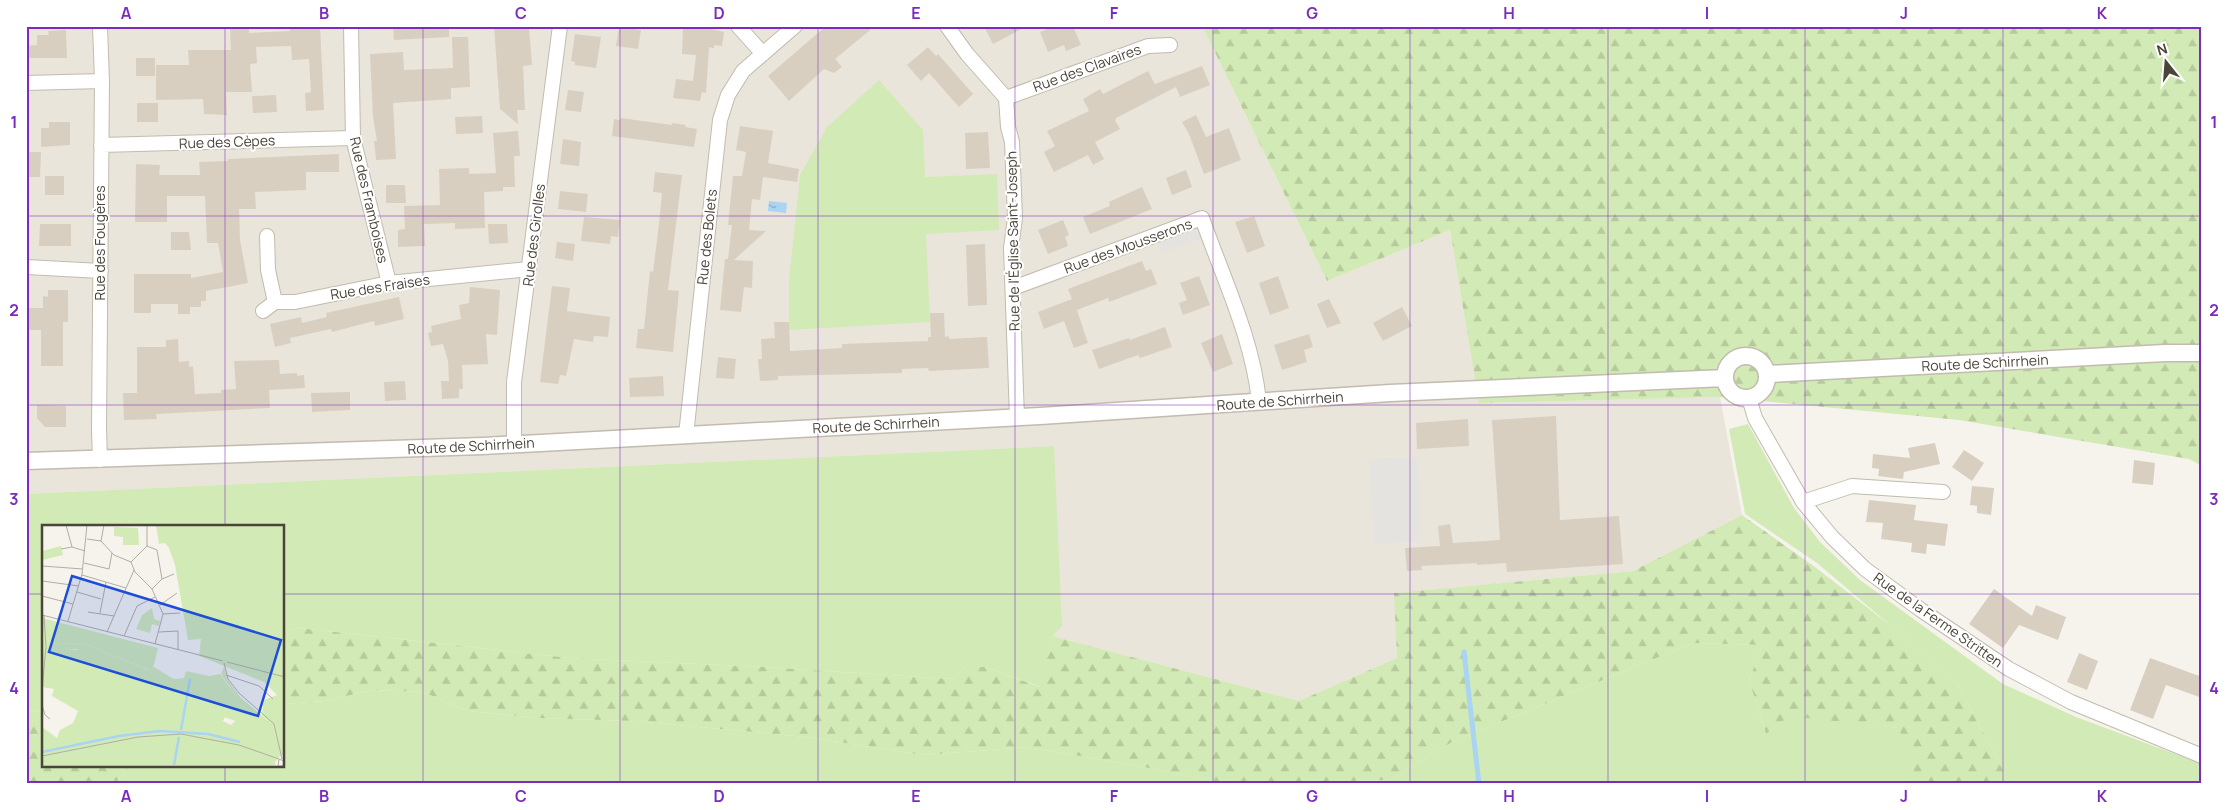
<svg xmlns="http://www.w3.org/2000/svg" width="2228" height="810" font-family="Manrope,sans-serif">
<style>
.residential{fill:#eae5da}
.green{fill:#d2eab5}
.forest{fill:url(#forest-firs)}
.parking{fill:#e5e3e0}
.water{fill:url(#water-ripples)}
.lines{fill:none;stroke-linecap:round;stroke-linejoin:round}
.stream{stroke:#a9d4f2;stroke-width:5}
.building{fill:#d8cfc1}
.minor-casing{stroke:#c2bbae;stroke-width:16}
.tertiary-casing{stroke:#c2bbae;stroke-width:19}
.minor{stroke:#fff;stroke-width:14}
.tertiary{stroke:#fff;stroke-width:16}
.grid{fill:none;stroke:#7b2cbf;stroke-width:1;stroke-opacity:0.55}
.labels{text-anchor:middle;stroke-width:4;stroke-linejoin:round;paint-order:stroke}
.street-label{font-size:14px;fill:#4b4439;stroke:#fff}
.inset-river{fill:none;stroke:#a9d4f2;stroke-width:2.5}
.inset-road{fill:none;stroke:#b2ada4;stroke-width:1}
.view{fill:#1d4ed8;fill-opacity:0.15;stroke:#1d4ed8;stroke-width:2.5}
.inset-edge{fill:none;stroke:#4b4439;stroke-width:2.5}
.neatline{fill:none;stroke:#7b2cbf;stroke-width:2}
.grid-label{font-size:16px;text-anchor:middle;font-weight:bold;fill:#7b2cbf}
</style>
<defs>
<pattern id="forest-firs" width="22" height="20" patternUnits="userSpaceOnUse" patternTransform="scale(1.25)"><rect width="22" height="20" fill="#d2eab5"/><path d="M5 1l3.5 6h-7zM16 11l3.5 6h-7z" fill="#b6ca9c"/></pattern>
<pattern id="water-ripples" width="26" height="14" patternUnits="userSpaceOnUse" patternTransform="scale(1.25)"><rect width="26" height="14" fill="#a9d4f2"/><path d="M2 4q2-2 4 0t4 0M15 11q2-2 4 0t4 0" fill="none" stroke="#8caec5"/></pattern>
</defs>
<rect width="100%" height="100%" fill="#f6f3ec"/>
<path class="residential" d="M26,26H1202L1327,281L1450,230L1479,403L1720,397L1742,515L1633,571L1395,593L1397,658L1299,701L1052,636L1054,446L26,494Z"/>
<path class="green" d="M879,80L923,130L925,177L997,174L999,230L926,234L930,322L789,330V281L800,175L827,127Z
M1748,424L1794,508L1820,542L1860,580L2003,684L2076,717L2202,764V784H2007L2005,774L1959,687L1890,625L1817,563L1745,514L1729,429Z
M1054,446L1062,626L1052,636L1041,687L985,667H965L952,679L763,667L570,658L299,628L284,631V526H44V712L26,710V494Z
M1693,643L1763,645L1749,680L1766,734L1789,715L1900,728L1918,784H1266L1390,780L1452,742Z
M372,690L423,692L468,711L539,718L634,721L806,737L924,755L1027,747L1144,767L1229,784H115L130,766H284V704L325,701Z"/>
<path class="forest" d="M1202,26H2202V466L2189,459L1959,420L1720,397L1479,403L1450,230L1327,281Z
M1742,515L1815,567L1890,625L1959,687L2005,774L2007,784H1918L1899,728L1789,716L1766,734L1749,680L1763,645L1693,643L1452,742L1390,780L1229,784L1144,767L1027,747L924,755L806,737L634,721L539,718L468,711L423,692L372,690L325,701L284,704V631L299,628L570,658L763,667L952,679L965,667H985L1040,687L1052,636L1299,701L1397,658L1394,593L1633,571Z
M26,710L44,712V766H130L115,784H26Z"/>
<path class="parking" d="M1194,221L1201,239L1160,254L1154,236Z
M1419,457L1420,541L1374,545L1369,459Z"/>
<path class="water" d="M769,201L787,203L786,213L768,211Z"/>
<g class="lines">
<path class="stream" d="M1464,652L1479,784"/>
</g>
<path class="building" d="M230,26H249V33L290,31V26H320L324,110L306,111L305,93L311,92L309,59L292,60L291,46L256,47L257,63L250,64L252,92H226L227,115L204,114L203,99L156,100V65H189L188,50H231Z
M393,26H449V37L394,40Z
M494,26L529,28L532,65L523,66L525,110H517L518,124L500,109Z
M683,26H698L724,32L722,46L714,45V48L709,47L706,93L702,92L700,101L673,98L676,79L693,81L696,55L682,54Z
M826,26H875L835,59L842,67L834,73L824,69L789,101L768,76Z
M984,26H1027L993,44Z
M1055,26H1073L1081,45L1066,51L1064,45L1048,52L1040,32Z
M619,27L641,30L638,49L616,46Z
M66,30L67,58H26V46L37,45V35H49L48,31Z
M575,34L601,37L596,68L575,65V62L571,61Z
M452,37H468L470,87L451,88V99L393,103L396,159L376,160L374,141H377L373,117L370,54L403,52L404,70L453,68Z
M928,47L936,56L938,54L973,94L959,107L929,73L921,81L907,65Z
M136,58H155V76H136Z
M1202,66L1210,85L1180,97L1176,87L1116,118L1115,120L1120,129L1095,142L1104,159L1093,165L1088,155L1054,172L1044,152L1055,146L1047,131L1089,111L1083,99L1100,89L1103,94L1148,71L1155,84Z
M568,90L584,92L581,112L565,110Z
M276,95L277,112L253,113L252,96Z
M137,103H158V122H137Z
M1196,115L1206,137L1229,128L1241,160L1204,174L1189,134L1182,122Z
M482,116L483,133L456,134L455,117Z
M621,118L672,125V123L686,125L685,127L697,129L694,147L612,136L614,119L620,120Z
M49,122H70V145L41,147V128H49Z
M740,126L773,131L768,163L799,169L797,182L763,177L760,200L752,199L749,230L766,231L734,260L753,261L752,288L744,287L741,312L720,310L725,259H728L732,225H728L733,176H742L746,152L736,150Z
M518,131L520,156H514L515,187H503V191L484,192L485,228L455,229V223L424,224L425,246L398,247V230L405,229L404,206L440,205L439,169L469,168V174L496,173L493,133Z
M988,132L990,168L966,169L965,133Z
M563,139L581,142L579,166L560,164Z
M26,152H41L40,177H26Z
M339,154V172H306V190L255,192L256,209H239L240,240L248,283L206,291V301H201V307H190V314H178V304H151V313H134V274H191V278L223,272L218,243H207L205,196H167V222H135L136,164L160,165L159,175H200L199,162L228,161V159Z
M1186,170L1192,187L1172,195L1166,178Z
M655,172L682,175L668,290L679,291L673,352L636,348L638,329H644L650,271L653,272L659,224L662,193L653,192Z
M45,176H64V195H45Z
M386,185H405L406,203H386Z
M1142,187L1152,209L1090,234L1083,217L1110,206L1109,202Z
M560,191L588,194L586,212L558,209Z
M1254,216L1265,246L1247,253L1235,222Z
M584,217L620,220L618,237L611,236L610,244L581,241Z
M1063,220L1069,235L1065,237L1068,246L1048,254L1038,230Z
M40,224H71V246H39Z
M488,224H507L508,243L489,244Z
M171,232H189L191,250H171Z
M557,242L575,244L573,261L555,258Z
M985,244L987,305L968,306L966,245Z
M1142,261L1146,271L1151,269L1157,284L1109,302L1108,298L1077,310L1088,343L1074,348L1064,321L1044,329L1038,312L1072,299L1068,289Z
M1199,276L1210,305L1183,315L1179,303L1187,300L1180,283Z
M1278,276L1289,308L1270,315L1259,283Z
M552,286L570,288L567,311L610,317L608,337L594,336L593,342L574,339L566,376L560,375L558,384L540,382Z
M470,287L500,290L497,335L486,334L488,364L462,365L463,389H459V398L442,399L441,381H449L448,361L443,344L431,346L428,333L432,332L431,326L461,319L459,305L469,303Z
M48,290H68V322H63V366H41V330H26V308H43V296L48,297Z
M399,297L404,319L375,326L374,321L332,332L331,329L290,338L291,343L275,347L270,324L301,317L302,323L327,317L326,313Z
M1329,299L1341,323L1327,328L1317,304Z
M1402,307L1412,326L1383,341L1373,323Z
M930,313H944L945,337L949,336V339L987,337L989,368L929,371L928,368L902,369V373L778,376V380L760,381L758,359H762L761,339L775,338L774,322H789L790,351L842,348V344L928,341V337H931Z
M1165,327L1172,347L1140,358L1138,355L1099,369L1092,350L1129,338L1130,340Z
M1222,334L1233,364L1213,372L1201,343Z
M1309,334L1313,347L1304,350L1307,362L1282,370L1274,345Z
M178,339L179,362L189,361V367L193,366L195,394L221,393V390L236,389L234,361L279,360L280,374L297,373V376L304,375L305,388L269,390L270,408L156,414L157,419L124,420L123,393H137V347H166V340Z
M718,357L736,359L734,379L716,378Z
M663,376L664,396L630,397L629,378Z
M405,381L406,400L385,401L384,382Z
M350,392V410L312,412L311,393Z
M37,405L66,406V427H45L37,418Z
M1556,416L1560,520L1619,516L1623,564L1507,572L1506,563L1477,565V563L1421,566L1422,570L1407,571L1405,548L1440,546L1438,526L1450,524L1453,543L1500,540L1492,420Z
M1468,419L1469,446L1417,449L1416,423Z
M1935,443L1940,464L1904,472L1903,479L1878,476L1879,469L1872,468L1873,454L1910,458L1908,448Z
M1964,450L1984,463L1972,481L1952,467Z
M2134,460L2155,463L2153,485L2132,483Z
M1972,486L1994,488L1991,515L1977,513V506L1970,505Z
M1869,500L1916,505L1914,520L1948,524L1945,546L1927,544L1926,554L1911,552L1912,543L1881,539L1883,523L1866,522Z
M1994,589L2032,616L2036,605L2066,617L2058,640L2019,625L2003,648L1969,624Z
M2079,653L2098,661L2087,690L2067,682Z
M2150,658L2202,677V698L2166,685L2153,719L2130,710Z"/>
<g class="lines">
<defs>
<path id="minor" d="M351,26L353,138L389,283
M738,26L763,54
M947,26L967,54L1006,98L1008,127L1012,142L1015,218L1011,248L1017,418
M26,83L102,81
M1006,98L1148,46L1170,45
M101,145L353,138
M267,236L268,270L275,302
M26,267L101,271
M1013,288L1202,218C1223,278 1253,339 1259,402
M263,311L275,302H295L389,283L529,269
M1749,398L1755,418L1803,502L1832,537L1865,569L1921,610L2009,669L2071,702L2202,756
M686,435L720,120L728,95L743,71L795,26
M514,444V382L560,26
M100,460L99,429L102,81L100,26
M1803,502L1852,486L1943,492"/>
<path id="tertiary" d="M1725 377a21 21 0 1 1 42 0a21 21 0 1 1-42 0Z
M1768,374L2165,353H2202
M26,461L483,446L1040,416L1390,393L1725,378"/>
</defs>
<use href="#minor" class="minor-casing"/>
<use href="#tertiary" class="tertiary-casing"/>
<use href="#minor" class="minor"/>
<use href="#tertiary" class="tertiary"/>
</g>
<path class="grid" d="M225,26V526M423,26V784M620,26V784M818,26V784M1015,26V784M1213,26V784M1410,26V784M1608,26V784M1805,26V784M2003,26V784M26,216H2202M26,405H2202M26,594H44M284,594H2202M225,766V784"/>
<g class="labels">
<g class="street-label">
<text transform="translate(1087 68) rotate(-20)" y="5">Rue des Clavaires</text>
<text transform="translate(227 142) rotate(-2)" y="5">Rue des Cèpes</text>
<text transform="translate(369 200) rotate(77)" y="5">Rue des Framboises</text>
<text transform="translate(534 235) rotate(-83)" y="5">Rue des Girolles</text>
<text transform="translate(707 237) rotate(-84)" y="5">Rue des Bolets</text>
<text transform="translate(1013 241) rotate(-91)" y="5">Rue de l'Église Saint-Joseph</text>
<text transform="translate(100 243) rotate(-90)" y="5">Rue des Fougères</text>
<text transform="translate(1128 246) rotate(-20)" y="5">Rue des Mousserons</text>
<text transform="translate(380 287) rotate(-9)" y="5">Rue des Fraises</text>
<text transform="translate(1985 363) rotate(-3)" y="5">Route de Schirrhein</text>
<text transform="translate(1280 401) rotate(-4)" y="5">Route de Schirrhein</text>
<text transform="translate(876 425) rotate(-3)" y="5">Route de Schirrhein</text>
<text transform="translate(471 446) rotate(-3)" y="5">Route de Schirrhein</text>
<text transform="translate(1938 620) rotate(35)" y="5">Rue de la Ferme Stritten</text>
</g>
</g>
<g transform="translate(42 525)">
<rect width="242" height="242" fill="#f6f3ec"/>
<path d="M72,2L96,3L97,20H81V12L72,11ZM110,83L112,94L118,96L117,101L110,99L108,108L94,104L100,90ZM0,93L116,123L112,140L108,145L40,118L14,119L4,114L2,117ZM0,121L11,129L25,124L45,126L138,164L170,160L177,162V169L187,174V184L181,196L189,200L193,196L194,171L179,149L182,141L185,154L198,172L231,200L239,230L233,237L234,242H0V202L15,213L18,205L31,198L36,186L10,171L12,164L0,162Z" fill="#d2eab5"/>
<path d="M114,0H242V230H239L231,200L220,190L222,175L235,170L222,157L157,131L159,114L146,115L133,40L127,23L123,18L117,19ZM4,114L14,119L40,118L107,145L110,141L132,154L142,153L144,146L167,151L178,149L194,171V196L181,192L187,184V174L174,170L176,162L138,164L34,124H25L7,133L2,132L0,121V115ZM50,226L59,232V237L53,242L40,241L42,232Z" fill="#d2eab5"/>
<path d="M19,21L21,30L0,35V26Z" fill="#d2eab5"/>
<path class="inset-river" d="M139,205L148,154M0,227L77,211L118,206L166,209L198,217M132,240L137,212"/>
<path class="inset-road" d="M24,0L30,22M45,14L59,16L72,30L89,37L93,47L110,64L121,89L113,119M59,16L62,0M105,21L115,25L120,54M19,24L30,22L43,26M89,37L105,21V0M42,38L67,44L70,28M0,41L41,44M40,50L84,63M0,56L37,61M110,64L120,54L132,49M35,67L59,74M0,71L31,79M118,80L135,68M46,87L72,91M58,88L64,57M121,89L138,88M0,90L181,136M26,96L40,49L45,0M65,107L92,45M117,107L136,106V125M82,111L95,81L113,72M185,137L243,152M182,138L186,154L197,168L232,199L240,234M184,150L217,161L231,174M0,164L4,122L2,90M0,180L3,190L8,194M0,231L96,212L139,209L197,220L237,234M241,241L242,236L237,234L236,241H243"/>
<path class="view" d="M30,51L239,115L216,191L7,127Z"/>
<rect width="242" height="242" class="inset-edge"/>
</g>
<rect width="2228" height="810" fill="none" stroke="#ffffff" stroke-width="55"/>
<g transform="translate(2166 62) rotate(343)" stroke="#ffffff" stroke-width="4" paint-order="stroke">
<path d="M0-4L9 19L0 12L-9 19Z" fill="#4b4439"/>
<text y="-8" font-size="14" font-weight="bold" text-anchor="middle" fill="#4b4439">N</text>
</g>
<rect x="28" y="28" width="2172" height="754" class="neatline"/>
<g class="grid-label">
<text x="126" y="19">A</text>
<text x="324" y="19">B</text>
<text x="521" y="19">C</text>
<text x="719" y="19">D</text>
<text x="916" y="19">E</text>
<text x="1114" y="19">F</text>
<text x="1312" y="19">G</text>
<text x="1509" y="19">H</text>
<text x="1707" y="19">I</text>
<text x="1904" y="19">J</text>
<text x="2102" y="19">K</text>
<text x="14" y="128">1</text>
<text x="2214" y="128">1</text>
<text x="14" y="316">2</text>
<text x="2214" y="316">2</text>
<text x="14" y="505">3</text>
<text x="2214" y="505">3</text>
<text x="14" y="694">4</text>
<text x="2214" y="694">4</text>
<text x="126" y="802">A</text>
<text x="324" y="802">B</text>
<text x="521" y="802">C</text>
<text x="719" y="802">D</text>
<text x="916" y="802">E</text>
<text x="1114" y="802">F</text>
<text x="1312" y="802">G</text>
<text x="1509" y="802">H</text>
<text x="1707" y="802">I</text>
<text x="1904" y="802">J</text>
<text x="2102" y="802">K</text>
</g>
</svg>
